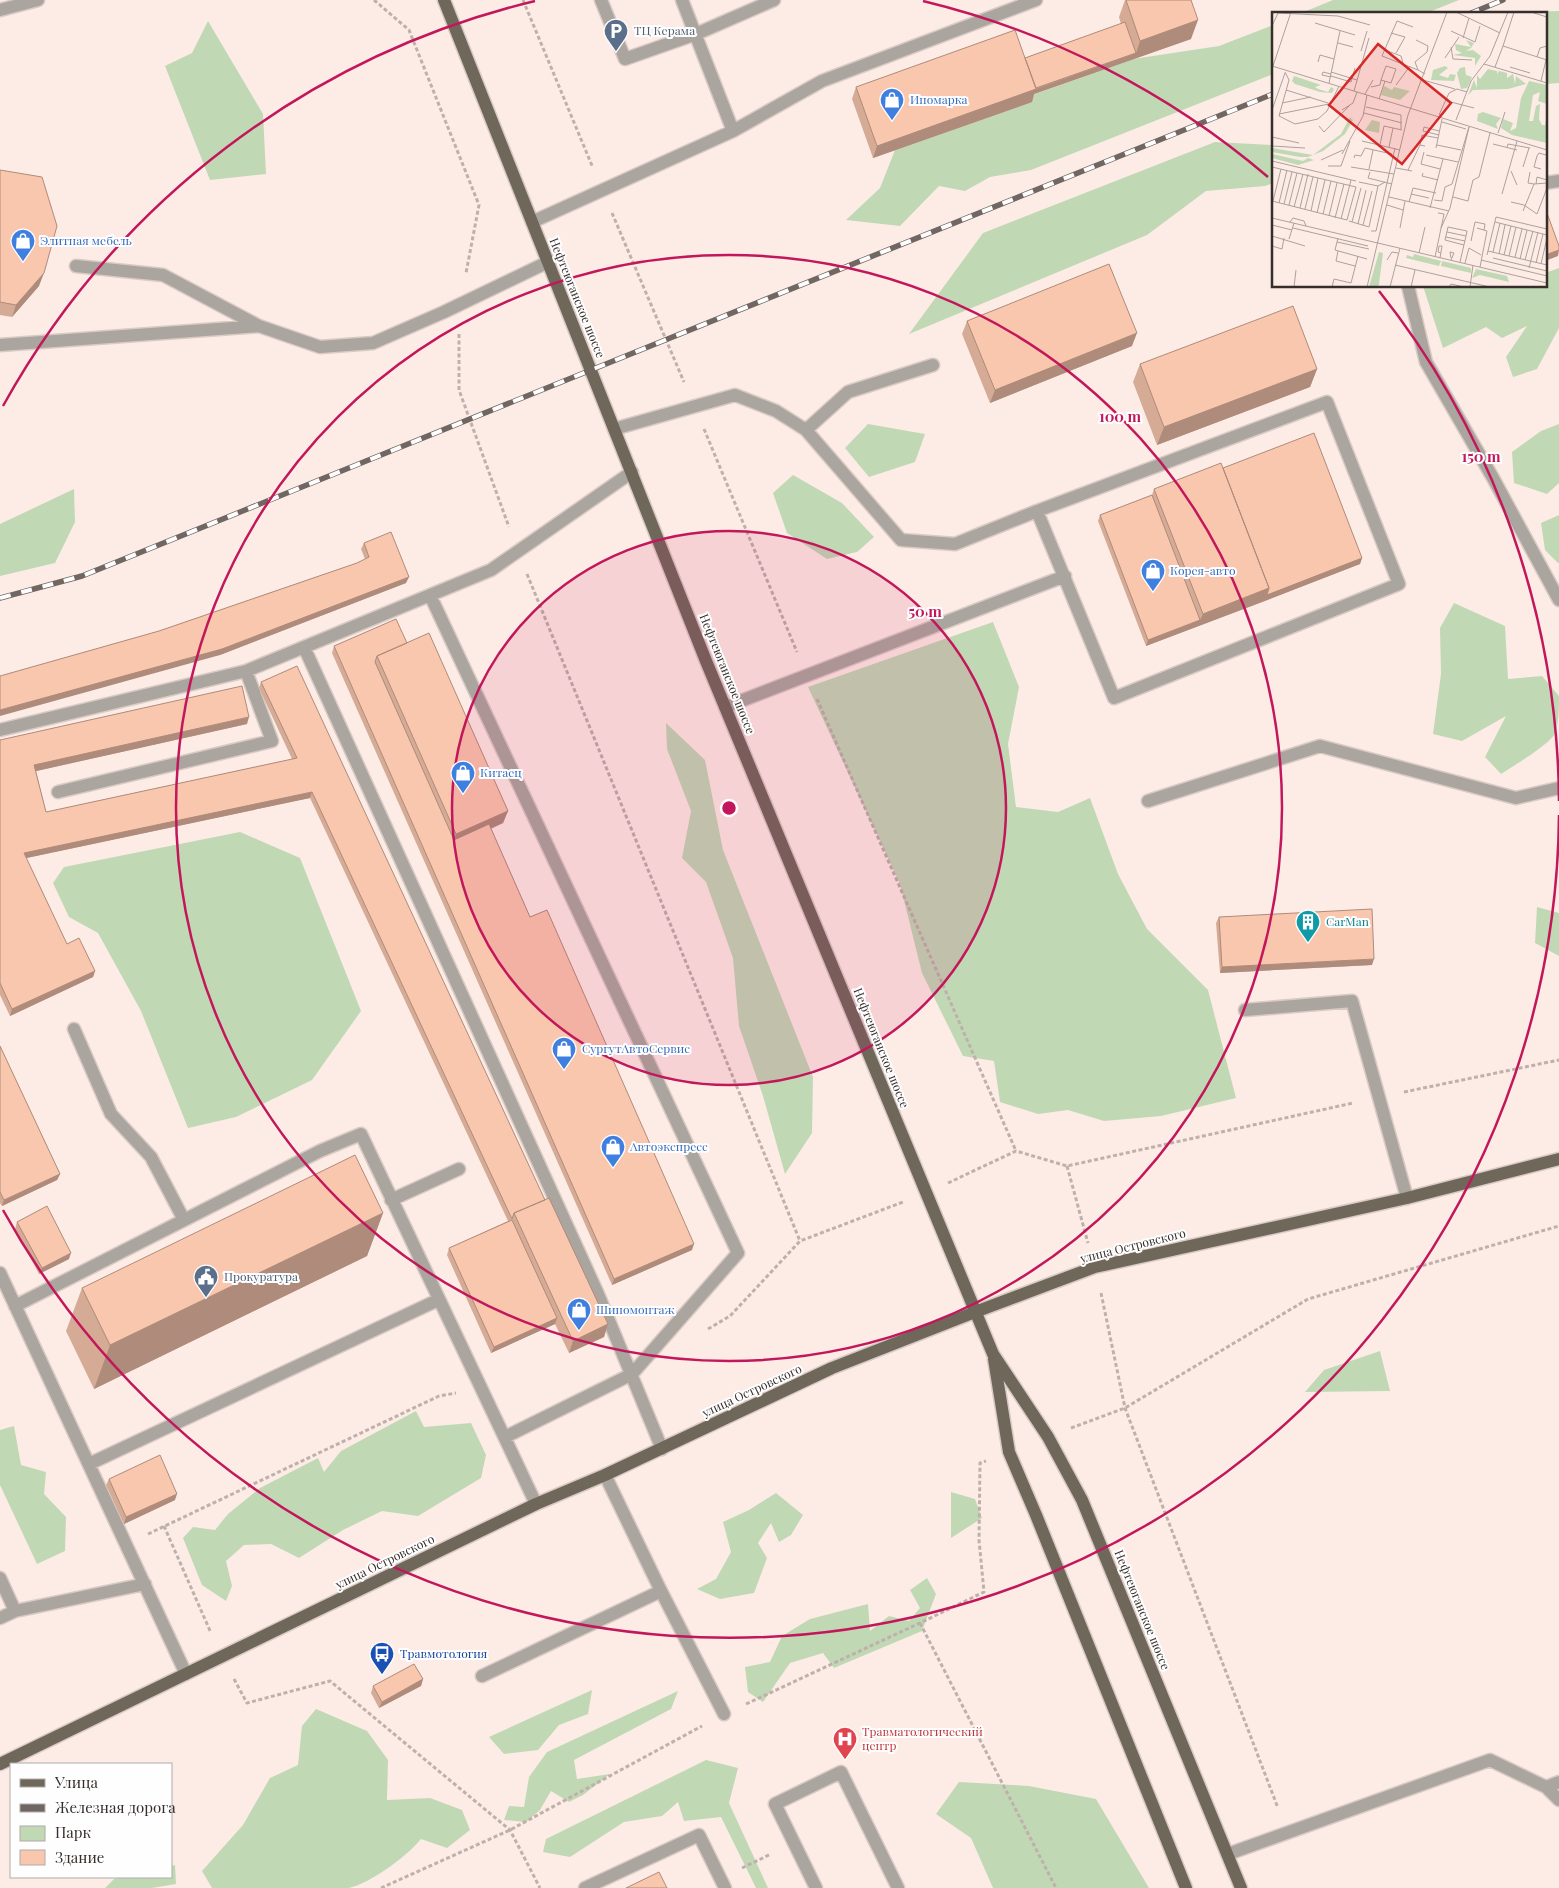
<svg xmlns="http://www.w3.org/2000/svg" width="1559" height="1888" font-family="'Playfair Display',serif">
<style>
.green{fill:#c1d8b5}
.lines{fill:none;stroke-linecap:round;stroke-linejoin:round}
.minor-casing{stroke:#d9cac4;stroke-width:15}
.major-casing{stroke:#d9cac4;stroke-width:15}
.path{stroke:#beb0ab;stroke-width:3;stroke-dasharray:4 2.5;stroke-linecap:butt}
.minor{stroke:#aaa59e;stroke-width:12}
.major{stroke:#70675b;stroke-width:12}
.rail-casing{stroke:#706662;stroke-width:5.5}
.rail{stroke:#fefefe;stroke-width:4;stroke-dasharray:11;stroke-linecap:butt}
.wall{fill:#d6ab96}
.shaded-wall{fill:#ae8b7a}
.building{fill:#f9c7ae;stroke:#ae8b7a}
.ring{fill:none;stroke:#c2185b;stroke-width:2.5}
.labels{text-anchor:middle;stroke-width:4;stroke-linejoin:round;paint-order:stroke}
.service-label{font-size:12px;fill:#4e5e75;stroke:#fefefe;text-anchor:start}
.shop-label{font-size:12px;fill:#366cbe;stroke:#fefefe;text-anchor:start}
.street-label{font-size:12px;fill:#362e2b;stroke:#fefefe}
.culture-label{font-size:12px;fill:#0d838f;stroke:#fefefe;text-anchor:start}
.transit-label{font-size:12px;fill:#164399;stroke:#fefefe;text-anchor:start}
.health-label{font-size:12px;fill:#be3a42;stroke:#fefefe;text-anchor:start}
.inset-road{fill:none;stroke:#ada09b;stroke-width:1}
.view{fill:#d62828;fill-opacity:0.15;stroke:#d62828;stroke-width:2.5}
.inset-edge{fill:none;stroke:#362e2b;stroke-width:2.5}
.centre{fill:#c2185b;stroke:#fefefe;stroke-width:2.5}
.ring-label{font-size:15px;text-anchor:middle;font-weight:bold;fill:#c2185b;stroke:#fefefe;stroke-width:4;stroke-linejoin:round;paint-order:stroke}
</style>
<rect width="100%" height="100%" fill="#fdece6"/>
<path class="green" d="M1333,0H1459L1424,14H1299Z
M1559,11V83L1545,84V14H1523L1527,12Z
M208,21L263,114L266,174L210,180L165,66L192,53Z
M1273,25V74L1031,170L990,177L965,191L939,186L900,226L846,220L880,188L895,150L1031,102L1029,96L1133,59L1219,46Z
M1215,142L1273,145V183L1265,186L1206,191L1147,235L909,334L983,233Z
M1559,268V328L1537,369L1513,377L1506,357L1527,326L1502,338L1486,327L1443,348L1423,286H1545V273Z
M868,424L925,434L915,462L869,477L845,448Z
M1559,424V483L1547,494L1514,483L1512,452L1541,431Z
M793,475L842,503L874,537L857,552L827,559L787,533L773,493Z
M74,489L75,522L55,563L0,576V524Z
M1559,515V563H1558L1545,550L1541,523Z
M1454,603L1505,626L1508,679L1542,676L1559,696C1559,709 1559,723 1554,735C1548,745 1512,767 1501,774L1485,757L1506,716L1462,741L1433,734L1441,674L1440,628Z
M993,622L1019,687L1008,744L1016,807L1058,812L1090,798L1118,874L1147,929L1208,990L1236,1098L1161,1116L1104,1121L1068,1110L1038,1114L1000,1102L994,1061L963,1056L922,973L900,884L808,687Z
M666,723L705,760L723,850L813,1077L812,1133L785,1174L763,1096L739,1026L733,958L706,882L682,858L691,811L667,749Z
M240,832L300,858L361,1011L312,1080L236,1117L188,1128L141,1011L98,933L69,917L53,883L64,867Z
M1537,907L1559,913V956L1535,943Z
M1380,1351L1390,1391L1305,1392L1324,1370Z
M416,1411L424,1427L471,1423L486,1455L481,1478L418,1516L382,1511L343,1530L299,1558L271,1544L244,1545L226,1561L232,1586L226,1601L202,1585L183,1538L193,1527L215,1530L228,1514L260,1488L318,1458L324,1472L341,1451Z
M14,1426L21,1465L46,1472L44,1494L66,1517L65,1551L37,1564L0,1485V1430Z
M951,1492L975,1499L982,1518L951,1538Z
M776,1493L803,1515L791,1535L779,1542L771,1523L758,1543L767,1558L754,1593L720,1599L697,1589L716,1579L731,1552L723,1522L749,1510Z
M927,1578L936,1594L922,1631L834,1668L823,1653L790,1663L763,1702L748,1692L745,1667L770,1662L782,1636L810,1619L868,1604L870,1631L889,1616L909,1621L920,1608L910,1590Z
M592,1690L588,1714L559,1725L538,1750L504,1754L489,1737Z
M678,1691L671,1709L574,1760L577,1779L610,1774L583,1795L569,1802L551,1791L540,1810L526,1822L504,1820L509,1806L524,1807L529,1777L547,1752Z
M316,1709L367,1731L388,1760L387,1800L430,1798L462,1810L470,1830L447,1848L421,1839C407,1856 371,1883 349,1888H212L202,1871L243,1825L270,1778L298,1765L302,1726Z
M706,1760L738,1768L729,1803L768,1888H756L721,1817L684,1821L678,1802L662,1816L624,1822L570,1857L543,1852L546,1839Z
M959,1782L1029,1786L1096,1799L1149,1888H993L971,1838L936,1814Z
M175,1865L176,1884L152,1888H105L114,1879L123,1877H171V1866Z"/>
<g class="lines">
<defs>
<path id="minor" d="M601,0L625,59L696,34L774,0
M682,0L733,131
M0,10L38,0
M1545,183L1559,181
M532,222L733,131L822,81L1036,0
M76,266L163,275L259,326L320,347L373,343L444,312L548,262
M1408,286L1426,362L1493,478L1559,600
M0,345L259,326
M614,429L735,395L776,411L806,430L901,540L955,544L1037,511L1327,402L1399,584L1114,698L1037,511
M806,430L848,392L933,365
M430,595L738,1253L632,1374L505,1437
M304,647L598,1294L662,1449
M725,707L1065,576
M0,730L246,671L491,570L632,472
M58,792L272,741L246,671
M1148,801L1320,746L1516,798L1559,788
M1245,1010L1352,1001L1407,1198
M74,1029L111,1114L151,1157L184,1220
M391,1200L459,1169
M0,1273L186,1674
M15,1306L320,1151L361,1134L536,1504
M89,1464L438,1300
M605,1475L661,1591L724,1714
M0,1578L15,1611
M0,1618L15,1611L145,1584
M482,1676L661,1591
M1546,1787L1559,1782
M1228,1854L1490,1760L1546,1787L1559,1800
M585,1888L699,1835L725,1888
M816,1888L775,1804L841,1772L898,1888"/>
<path id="major" d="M444,0L706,661L993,1354L1048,1437L1082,1500L1241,1888
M994,1359L1009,1452L1036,1515L1186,1888
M0,1764L536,1504L605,1475L832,1368L975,1312L1095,1267L1407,1198L1559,1159"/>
</defs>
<use href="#minor" class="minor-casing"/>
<use href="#major" class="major-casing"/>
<path class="path" d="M374,0L409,30L479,205L466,273
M523,0L593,168
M612,213L684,382
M459,334V390L509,527
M704,429L797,652
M527,574L800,1241
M817,699L1016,1151
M1404,1092L1559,1060
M1067,1166L1088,1243
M948,1183L1016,1151L1067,1166L1353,1103
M1101,1293L1125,1408L1278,1808
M708,1329L730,1316L800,1241L903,1202
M1071,1428L1125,1408L1308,1299L1559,1226
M164,1526L211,1633
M148,1534L439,1396L456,1393
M920,1623L1056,1888
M234,1679L247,1703L330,1681L510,1830L540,1888
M746,1704L920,1623L984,1592L979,1540L980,1463L986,1461
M742,1868L771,1854
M381,1888L510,1830L702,1726"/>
<use href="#minor" class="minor"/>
<use href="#major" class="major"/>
<defs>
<path id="rail" d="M1469,14L1503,0
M0,598L82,576L1273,94"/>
</defs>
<use href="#rail" class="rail-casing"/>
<use href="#rail" class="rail"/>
</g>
<path class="wall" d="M1125,0H1191V39L1034,94L1032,102L873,158L852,99L856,87L1025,58L1121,24L1119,17Z
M0,170L39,286L12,317L0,315Z
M967,321L1132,346L990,403L962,334Z
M1140,364L1317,369L1310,387L1157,445L1133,382Z
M1223,468L1362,558L1360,564L1146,646L1098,521L1100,515L1152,495L1154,489Z
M364,543L406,583L220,655L5,675L159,631L357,563L365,559L361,549Z
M407,643L508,811L503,823L491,829L530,917L692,1250L612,1285L332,653L334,646Z
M261,682L545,1200L608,1324L604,1337L569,1353L555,1324L491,1353L447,1255L449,1248L508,1221L310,798L26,858L67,944L95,971L93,977L10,1016L0,995V740L247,724L36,771L46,812L292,759L259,688Z
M1219,917L1372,965L1220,973L1216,923Z
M0,1046L60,1174L57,1180L2,1206L0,1203Z
M383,1213L367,1256L94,1389L66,1331L82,1288Z
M17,1222L69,1259L39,1274L15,1229Z
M109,1479L175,1500L124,1524L106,1485Z
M423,1679L421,1686L379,1708L371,1693L373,1686Z"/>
<path class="shaded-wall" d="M1198,20L1191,39L1134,59L1140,41Z
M1136,53L1134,59L1034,94L1032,102L873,158L877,146Z
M1559,250L1558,256L1545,261V255Z
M44,273L39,286L12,317L16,305Z
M1137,333L1132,346L990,403L995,390Z
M1317,369L1310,387L1157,445L1164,427Z
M1362,558L1360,564L1265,601L1267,595Z
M409,577L406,583L220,655L0,716V710Z
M1269,588L1265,601L1146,646L1148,640L1200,620L1203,614Z
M249,717L247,724L32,772L34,765Z
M312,792L310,798L22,859L24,853Z
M508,811L503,823L451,846L456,834Z
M1374,959L1372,965L1220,973L1222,967Z
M95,971L93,977L10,1016L12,1009Z
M60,1174L57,1180L2,1206L4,1200Z
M383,1213L367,1256L94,1389L110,1345Z
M694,1244L692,1250L612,1285L614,1279Z
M71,1253L69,1259L39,1274L42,1268Z
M557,1318L555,1324L491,1353L494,1347Z
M608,1324L604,1337L569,1353L573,1341Z
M177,1494L175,1500L124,1524L126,1517Z
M423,1679L421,1686L379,1708L382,1702Z"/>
<path class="building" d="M1126,0H1191L1198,20L1140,41Z
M1125,22L1136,53L1036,88L1025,58Z
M1015,30L1036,89L877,146L856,87Z
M0,170L42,177L57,226L44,273L16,305L0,302Z
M1547,213L1559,246V250L1545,255V214Z
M1109,264L1137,333L995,390L967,321Z
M1293,306L1317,369L1164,427L1140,364Z
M1314,433L1362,558L1267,595L1269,588L1223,468Z
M1221,463L1269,588L1203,614L1154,489Z
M1152,495L1200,620L1148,640L1100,515Z
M391,532L409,577L222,649L0,710V676L159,631L357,563L369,557L364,543Z
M396,619L407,643L377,656L375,662L454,840L489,824L530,917L547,910L694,1244L614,1279L334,646Z
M429,633L508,811L456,834L377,656Z
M297,666L545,1200L514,1213L512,1219L312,792L24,853L67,944L79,938L95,971L12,1009L0,983V740L242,686L249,717L34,765L46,812L297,758L261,682Z
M1372,909L1374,959L1222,967L1219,917Z
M0,1046L60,1174L4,1200L0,1192Z
M355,1155L383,1213L110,1345L82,1288Z
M549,1198L608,1324L573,1341L514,1213Z
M47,1206L71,1253L42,1268L17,1222Z
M512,1220L557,1318L494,1347L449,1248Z
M160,1455L177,1494L126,1517L109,1479Z
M414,1664L423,1679L382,1702L373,1686Z
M659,1872L667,1888H626Z"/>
<circle cx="729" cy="808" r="277" fill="#c2185b" fill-opacity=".12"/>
<g class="ring">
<circle cx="729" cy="808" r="277"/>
<circle cx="729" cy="808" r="553"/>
<path d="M1559 815A830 830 0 0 1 3 1210M3 406A830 830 0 0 1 535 1M923 1A830 830 0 0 1 1268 177M1379 291A830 830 0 0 1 1559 801"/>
</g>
<defs>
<symbol id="parking-pin" viewBox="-11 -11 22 30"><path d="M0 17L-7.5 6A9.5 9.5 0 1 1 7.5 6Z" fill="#5c6f8a" stroke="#fefefe"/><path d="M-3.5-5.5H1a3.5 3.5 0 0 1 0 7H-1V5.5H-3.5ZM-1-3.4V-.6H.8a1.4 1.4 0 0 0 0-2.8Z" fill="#fff"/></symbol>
<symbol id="shop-pin" viewBox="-11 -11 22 30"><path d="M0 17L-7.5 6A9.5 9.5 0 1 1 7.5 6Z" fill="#3f7fe0" stroke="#fefefe"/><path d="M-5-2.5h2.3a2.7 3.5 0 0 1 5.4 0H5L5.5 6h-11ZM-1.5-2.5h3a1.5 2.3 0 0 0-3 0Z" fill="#fff"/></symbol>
<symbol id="building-pin" viewBox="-11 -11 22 30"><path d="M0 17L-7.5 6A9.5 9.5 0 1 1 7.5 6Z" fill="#0f9aa8" stroke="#fefefe"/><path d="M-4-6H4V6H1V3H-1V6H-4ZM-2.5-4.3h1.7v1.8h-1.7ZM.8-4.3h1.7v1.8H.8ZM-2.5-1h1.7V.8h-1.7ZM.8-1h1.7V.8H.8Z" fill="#fff"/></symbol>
<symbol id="civic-pin" viewBox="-11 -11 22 30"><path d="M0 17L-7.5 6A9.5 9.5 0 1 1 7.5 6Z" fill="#5c6f8a" stroke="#fefefe"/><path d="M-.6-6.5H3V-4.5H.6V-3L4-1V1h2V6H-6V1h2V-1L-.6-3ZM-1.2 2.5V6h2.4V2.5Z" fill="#fff"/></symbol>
<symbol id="bus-pin" viewBox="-11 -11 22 30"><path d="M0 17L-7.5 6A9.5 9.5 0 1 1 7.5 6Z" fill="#1a4fb4" stroke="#fefefe"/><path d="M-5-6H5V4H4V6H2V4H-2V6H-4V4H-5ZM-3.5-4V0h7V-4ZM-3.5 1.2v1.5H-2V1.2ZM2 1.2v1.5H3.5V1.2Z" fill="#fff"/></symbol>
<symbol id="hospital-pin" viewBox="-11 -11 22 30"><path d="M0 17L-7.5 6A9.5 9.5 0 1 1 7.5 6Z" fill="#e0444e" stroke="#fefefe"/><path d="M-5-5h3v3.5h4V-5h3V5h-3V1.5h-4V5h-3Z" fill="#fff"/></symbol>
</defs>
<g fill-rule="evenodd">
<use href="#parking-pin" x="602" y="17" width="28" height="38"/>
<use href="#shop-pin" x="878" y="86" width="28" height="38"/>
<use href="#shop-pin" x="9" y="227" width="28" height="38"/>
<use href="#shop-pin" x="1139" y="557" width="28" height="38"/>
<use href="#shop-pin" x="449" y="759" width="28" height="38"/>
<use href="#building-pin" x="1294" y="908" width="28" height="38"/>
<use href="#shop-pin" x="550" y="1035" width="28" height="38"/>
<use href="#shop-pin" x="599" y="1133" width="28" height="38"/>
<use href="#civic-pin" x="192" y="1263" width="28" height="38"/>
<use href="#shop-pin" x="565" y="1296" width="28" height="38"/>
<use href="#bus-pin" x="368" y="1640" width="28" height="38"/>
<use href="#hospital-pin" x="831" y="1725" width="28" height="38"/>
</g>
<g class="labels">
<g class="service-label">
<text x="634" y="35">ТЦ Керама</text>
<text x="224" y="1281">Прокуратура</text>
</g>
<g class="shop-label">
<text x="910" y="104">Иномарка</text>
<text x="40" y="245">Элитная мебель</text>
<text x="1170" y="575">Корея-авто</text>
<text x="480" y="777">Китаец</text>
<text x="582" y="1053">СургутАвтоСервис</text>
<text x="630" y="1151">Автоэкспресс</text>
<text x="596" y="1314">Шиномонтаж</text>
</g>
<g class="street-label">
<text transform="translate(577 298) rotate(68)" y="4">Нефтеюганское шоссе</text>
<text transform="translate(727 674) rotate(68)" y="4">Нефтеюганское шоссе</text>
<text transform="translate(881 1048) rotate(68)" y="4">Нефтеюганское шоссе</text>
<text transform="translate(1133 1246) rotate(-14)" y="4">улица Островского</text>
<text transform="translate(752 1391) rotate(-25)" y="4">улица Островского</text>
<text transform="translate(385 1562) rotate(-26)" y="4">улица Островского</text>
<text transform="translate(1142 1610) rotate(68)" y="4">Нефтеюганское шоссе</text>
</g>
<g class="culture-label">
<text x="1326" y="926">CarMan</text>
</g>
<g class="transit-label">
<text x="400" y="1658">Травмотология</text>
</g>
<g class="health-label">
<text x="862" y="1736">Травматологический<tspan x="862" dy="14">центр</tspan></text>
</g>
</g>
<g transform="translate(1272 12)">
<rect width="275" height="275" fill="#fdece6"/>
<path d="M194,28L202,31L199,36L194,39L201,38L209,44L203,54V46L181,43L190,41L184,38L183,32L199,35ZM173,54L176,56L167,63L176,66L178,62L184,63L182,69L159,68L161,58ZM193,55L194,63L200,65L195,76L189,77L185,61L188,56ZM216,57L225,59V62L227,59L235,61V66L241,62L243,72L244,64L254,72L236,77L201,78L196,83L202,68L205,76V63L208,67ZM22,64L49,73L43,75L46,77L56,80L59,75L62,77L60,81L48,80L23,72L20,69ZM257,69L275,73V92L266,89L268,80L261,83L257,109H261L264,94L268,92L267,107L270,113H273L275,103V131L240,123L229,116L231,107L241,111L238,119L244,116L249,86ZM112,74L120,78L122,75L138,79L128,88L109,83ZM211,100L229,106L224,112L226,117L205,109L206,102ZM78,105L81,108L73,122L51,139L36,145H28L0,140V136L41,143L69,122ZM100,108L108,110L107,121L93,118ZM0,142L31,149L36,146L42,148L26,153L0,146ZM107,240L111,241L107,272L106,275H97ZM142,242L169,249L167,254L134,246L135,243L141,245ZM170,249L199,256V261L169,254ZM204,257L235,264L237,270L208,263L200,266Z" fill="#c1d8b5"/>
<path class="inset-road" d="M184,0L228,21M242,0L231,34L275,48M259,0L275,5M43,11L83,23M0,14L6,1L66,4L98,13M141,15L125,9L110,44L146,58M179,19L203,30L208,14M119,21L133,25L124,41M191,26L197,6M144,28L156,34L155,40L143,50L146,58L153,62M66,31L81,35M179,35L181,47L200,48M113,38L129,44L131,51M89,39L95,19M265,45L268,36L275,34M173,46L187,25M46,50L48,43L62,47M212,52L275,71M0,54L275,138M1,54L19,0M223,55L231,34M238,55L258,61M13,60L17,68L7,104L23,112L46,107L55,99L67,74M59,60L85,68M59,64L79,70L83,56M59,65L50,63L51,60L59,62M151,68L183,77M269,69L274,48M57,71L68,19M124,73L138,54M99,75L108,73L109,68L114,54L124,57L119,71L109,68M14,78L56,91M82,79L97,26M93,82L101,68M107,87L113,69M175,89L202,96M10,91L39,85M94,95L129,103V118M0,98L13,61M70,98L81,91L85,80M92,101L130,111M7,102L57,92M167,103L177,81L185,77L195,80M184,108L199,69L218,44L236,0M170,110L194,117M47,114L52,120L78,93M226,121L233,100M167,123L151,119L152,115L167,119M0,125L27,131M90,129L128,138M221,132L245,138M108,133L112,114L130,118M165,133L189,138M0,134L33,136M153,134L148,133L150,123L166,126M117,135L121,116M235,135L236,132L258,136M164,136L170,107M152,140L149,152L168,157M70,142L91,104L95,83M154,143L186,150M82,146L83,143L89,144L93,136L120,142M49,148L71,138M0,149L84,169M56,154H69L78,129M0,155L84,175L75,208L0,189M79,155L122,162M251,155L257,136M124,156L140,159M97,157L101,138M269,157L262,155L265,144L267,141L274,143M136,158L148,133M239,159L245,173M98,160L96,166L120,172M258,160L256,171L262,172M151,161L150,164L166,168M87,170L106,174L113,170M264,172L265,165L275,168M139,182L157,186M230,182L245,129M117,185L177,199M181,185L196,189L201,168L207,165L218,121M162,188L170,189L173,175L180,172L197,115M1,189L9,157M137,190L141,176L164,181M239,190L252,193L265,202L275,176M7,191L15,158M12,192L20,160M17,193L25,161M115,193L131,198M22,195L31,162M28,196L36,162M158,196L171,147M33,197L41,165M39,199L46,166M251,199L262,172L275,171M45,201L53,168M51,202L59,169M57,204L65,171M0,206L275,271M63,206L72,172M69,207L79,168M77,209L97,215L106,174M18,210L21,206L32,209L34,214M80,210L89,176M223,210L275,223M86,212L94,178M0,213L20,218M91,213L100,179M21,216L96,234M128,216L133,189M169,216L178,196L197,115M205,216L215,219L208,255M99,219H104L123,136M175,220L194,224M0,224L33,234M174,225L193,229M66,226L63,238L95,247M17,227L22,211M199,229L203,210L213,212L212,218M65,230L97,237M0,234L10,237L12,226M66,239L64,249L83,254M216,239L275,253M221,240L228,211M147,241L153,215M227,242L233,213M215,243L224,205L275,217M232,243L239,214M237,244L244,215M163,245L172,202L166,201M243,245L250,217M168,246L170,234H167L166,240L169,241M221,246L275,259M248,247L255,218M115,248L120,240L126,241M179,248L182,241L178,240L179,246M209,248L275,264M253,248L261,219M188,250L194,224L195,219L176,215L173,228L192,233M193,251L197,236L209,243M264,251L271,222M269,252L275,226M123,253L218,275M257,256L266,220M22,275L24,258M60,275L62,267L79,271L86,244M95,275L136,103L175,0M118,275L128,236M139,275L143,258M177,275L179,272L192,275M198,275L201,253"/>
<path class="view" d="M106,32L179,91L130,152L57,93Z"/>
<rect width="275" height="275" class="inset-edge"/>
</g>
<circle cx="729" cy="808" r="8" class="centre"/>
<g class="ring-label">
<text x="1120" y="422">100 m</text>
<text x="1481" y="462">150 m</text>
<text x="925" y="617">50 m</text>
</g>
<rect x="10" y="1763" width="162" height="115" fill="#fefefe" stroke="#aeabaa"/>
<rect x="20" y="1779" width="25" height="8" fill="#70675b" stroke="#aeabaa"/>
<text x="55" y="1788" font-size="15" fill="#362e2b">Улица</text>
<rect x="20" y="1804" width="25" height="8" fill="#706662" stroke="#aeabaa"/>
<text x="55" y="1813" font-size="15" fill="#362e2b">Железная дорога</text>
<rect x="20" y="1826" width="25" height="15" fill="#c1d8b5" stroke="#aeabaa"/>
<text x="55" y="1838" font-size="15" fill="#362e2b">Парк</text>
<rect x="20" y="1850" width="25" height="15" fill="#f9c7ae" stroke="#aeabaa"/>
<text x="55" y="1863" font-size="15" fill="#362e2b">Здание</text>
</svg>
